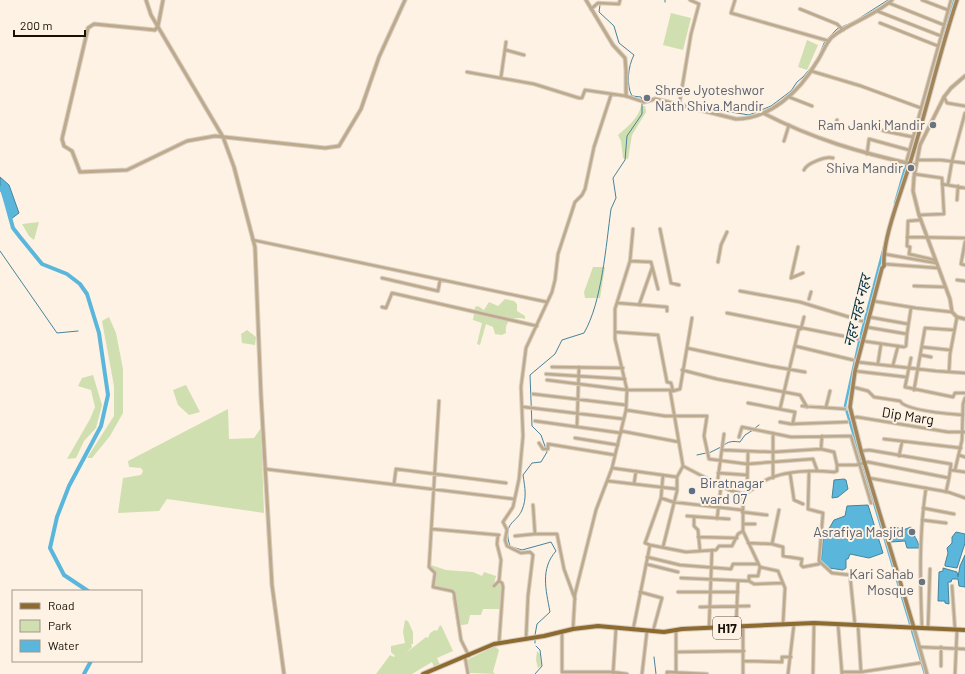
<svg xmlns="http://www.w3.org/2000/svg" width="965" height="674" font-family="Barlow,'Noto Sans Devanagari',sans-serif">
<style>
.green{fill:#d0dfaf}
.water{fill:#5ab6db;stroke:#46849c}
.lines{fill:none;stroke-linecap:round;stroke-linejoin:round}
.stream{stroke:#46849c;stroke-width:1}
.canal{stroke:#5ab6db;stroke-width:2.5}
.river{stroke:#5ab6db;stroke-width:4}
.minor-casing{stroke:#d8cec1;stroke-width:4.5}
.tertiary-casing{stroke:#d8cec1;stroke-width:5}
.secondary-casing{stroke:#d8cec1;stroke-width:5.5}
.primary-casing{stroke:#d8cec1;stroke-width:6}
.minor{stroke:#bda98c;stroke-width:2.5}
.tertiary{stroke:#bda98c;stroke-width:3}
.secondary{stroke:#a18559;stroke-width:3.5}
.primary{stroke:#8d6a30;stroke-width:4}
.worship-dot{fill:#6b7280;stroke:#fdf2e4;stroke-width:1.5}
.service-dot{fill:#5c6f8a;stroke:#fdf2e4;stroke-width:1.5}
.labels{text-anchor:middle;stroke-width:4;stroke-linejoin:round;paint-order:stroke}
.shield{fill:#fdf2e4;stroke:#5c544a;stroke-width:1}
.shield-label{font-size:13px;font-weight:bold;fill:#171108}
.worship-label{font-size:14px;fill:#5b616d;stroke:#fdf2e4;text-anchor:end}
.street-label{font-size:14px;fill:#171108;stroke:#fdf2e4}
.service-label{font-size:14px;fill:#4e5e75;stroke:#fdf2e4;text-anchor:start}
.water-label{font-size:15px;font-style:italic;fill:#0f3949;stroke:#fdf2e4}
</style>
<rect width="100%" height="100%" fill="#fdf2e4"/>
<path class="green" d="M671,13L691,18L683,50L663,45Z
M807,40L818,45L807,70L798,67Z
M641,106H645L646,112L632,135L628,159L623,158L621,141L618,135C627,127 638,119 641,106Z
M39,222L34,240L29,236L22,224Z
M593,267H605L600,298H585L584,292Z
M505,299L514,301L517,304V311L525,316V319C514,316 504,320 506,333L502,335L495,334L493,327L486,324L480,345L477,344L482,323L473,320L475,307L478,306L484,310L489,302L498,306Z
M109,317L116,333L123,369V413L110,436L92,458H87L114,416V386L102,321Z
M247,330L256,337L255,345L242,343L241,334Z
M93,375L102,405L96,428L84,441L76,458L67,459L90,419L95,407L91,390L78,386L82,378Z
M186,385L200,412L189,415L178,405L173,390Z
M228,409L229,439L254,438L261,428L264,513L167,499L159,511L118,513L123,478L141,475L143,471L141,468L129,467L128,461Z
M431,565L446,570L473,572L482,576L484,572L496,576L494,584L496,585L498,583L502,586L500,609H483L481,615H470L468,624L457,626L452,598L455,592L452,590L434,586L437,573L431,568Z
M405,620L408,621L413,632V644H411L412,647L406,653L426,637L428,638L430,633L435,630L437,631L440,625L442,627L453,651L437,658L440,665L434,667L432,662L412,674H376L390,655L394,657L395,656L391,652V646L405,643L403,632Z
M495,646L499,650L493,672L495,674L470,673L467,660Z
M537,651L540,654L541,666L538,668L536,660Z"/>
<path class="water" d="M0,177L9,185L19,213L11,219L0,188Z
M844,479L846,480L848,489L838,497L832,498L834,480Z
M868,505L883,553L869,558L850,554L848,559H846V568L843,570L829,568L821,563L823,539L834,520L845,516L847,506Z
M896,527L903,530L911,527C912,535 919,540 919,548H907L905,541L891,542L888,529Z
M956,532L965,534V543L957,568L945,566V564L948,553L947,548L952,543V537Z
M965,555V587L959,586L958,579H952L951,582H948L949,604L945,603V601H938L939,572L943,571V568L957,572L958,577L960,566Z"/>
<g class="lines">
<path class="stream" d="M665,2V0
M600,5L599,12L614,26L619,43L634,55C628,66 626,85 632,96L641,97L642,100
M855,21L888,0
M827,39L837,29L851,23
M818,58L825,41
M688,105L749,115L771,106L791,91L797,82L803,77L814,64
M0,251L57,333L78,331
M755,428L759,425
M723,446C728,441 733,441 740,442L745,435L753,430
M709,453L721,447
M697,455L706,453
M510,546C502,522 516,524 522,510C527,498 525,488 523,475L532,463L541,462L547,452L541,435L532,426L530,375L555,354L562,340L584,333C602,302 606,245 611,209L616,198L613,178L625,160L627,136L642,114V103
M512,547L522,550L551,542L556,551C540,569 546,590 550,612L537,624L535,635
M535,643V639
M654,657L656,674
M535,674L542,666L540,650L536,646"/>
<path class="canal" d="M895,203L953,0
M884,247L859,342L845,406L911,627
M912,631L925,674"/>
<path class="river" d="M0,188L3,192L13,228L20,237L42,264L67,274L80,284L87,294L99,333L108,395L101,426L69,486L57,517L50,548L64,575L88,591
M84,674L91,661"/>
<defs>
<path id="minor" d="M735,0L731,13L829,41
M922,0L948,10
M889,3L944,25
M591,9L598,3L619,4L620,0
M800,9L837,24L843,30
M877,11L941,36
M880,23L938,46
M506,50L524,55
M811,71L861,86L921,108
M467,72L534,84L579,98H582L585,90L626,96L644,102
M501,77L506,42
M789,97L812,106
M944,97L947,103L965,106
M679,106L691,34L699,4L690,0
M871,126L884,131L913,137
M834,129L837,120
M784,141L789,125
M867,154L869,139L909,150
M917,160H941L965,163
M906,163L951,0
M804,170C807,163 826,156 833,158
M914,174L942,178L944,214L919,215
M942,184L965,188
M948,184L952,161L965,113
M957,200L958,186
M921,220L908,221L907,246L910,247L909,254L935,260
M660,229L671,283L679,285
M907,237L965,238
M253,240L547,302
M965,242L961,264L965,265
M884,254L936,263
M630,261L651,262L658,289
M718,262L721,245L727,232
M884,264L938,268
M382,278L438,291L440,280
M791,278L798,247
M791,278L803,273
M957,280L965,281
M914,286L945,287
M740,291L800,302L862,321
M809,299L811,292
M873,301L916,308L952,312
M618,303L667,307V311
M639,305L652,268
M382,307L386,308L392,293L537,326
M727,313L858,339
M869,317L908,324
M866,327L907,334L911,308
M801,329L804,317
M615,332L658,335L667,382L671,383L673,391H671
M863,341L904,347L906,346L907,334
M795,346L853,360
M922,347L950,350
M687,348L770,366L805,372
M921,355L931,357
M911,358L905,387L953,397L955,393H965
M857,362L936,371L965,373
M878,363L881,344
M893,365L898,346
M552,367L623,368
M682,370L717,379L800,395L807,407
M855,371L906,377
M949,372L950,354L957,317
M546,374L625,379
M547,380L627,390H670L683,466L729,490L743,494C751,492 757,485 764,481C785,470 812,470 834,472L837,471V465H856L868,462L949,478L951,464L869,450L861,451
M853,387L868,391L874,397L900,401C905,411 951,414 963,415
M914,390L925,328L954,330
M673,391L680,389L692,318
M533,394L626,405
M439,401L429,567L435,573L433,587L452,591L454,593L461,640L469,656
M748,403L795,412L793,422
M802,406L845,409
M524,407L624,419
M826,407L830,391
M780,409L799,328
M626,410L665,416H707L704,436L709,459L747,464L813,459L817,470
M852,418L857,417L948,432H965
M535,421L621,433
M780,422L791,424L847,422
M577,426L579,367
M621,431L679,442
M773,433V478
M739,437L742,427L791,437L851,436L871,503
M575,438L618,445
M884,439L961,448
M539,443L543,449H548V444L615,455
M821,449L822,436
M723,450L773,452L821,449L834,452L837,465
M959,455L965,457
M899,456L902,442
M612,468L677,477L683,466
M265,469L514,499
M951,470L965,472
M955,470L962,440L963,404L965,398
M809,471L808,509L823,513L819,561L832,573L850,575L855,625
M718,473L747,475
M790,473L794,500L803,504
M869,478L948,492L965,498
M608,481L677,489
M394,484L396,469L506,483
M634,484L636,471
M717,485L724,434
M946,492L949,478
M747,493L748,452
M743,494V531L760,567L778,571L785,588L783,624
M661,498L673,502L742,510
M533,505L535,534H557L564,569L575,599
M923,508L954,514
M742,512L767,515
M687,516L729,519
M694,517V526L698,530L700,551
M717,519L721,487
M922,520L946,523
M743,524H755
M432,529L499,535
M498,535L497,544L501,560L499,581
M515,536L535,534
M698,537L737,538
M748,543L772,544L779,510
M772,544L783,547V556L802,559L801,565L803,567L819,564
M650,545L686,552L716,550L719,546H732L738,534L743,531
M663,547L677,491V477
M647,557L680,565L731,569L733,564H757
M646,564L678,572
M681,578L749,581L754,584L783,583
M749,581V576H758L760,567
M494,586L499,581L502,583L503,587L499,643
M952,586L955,629
M640,592L662,598L653,631
M678,592H738
M700,607L749,606
M838,624L842,674
M858,625L861,672
M736,627L738,581
M709,628L712,550
M922,628C920,581 919,534 926,488
M928,628L930,569
M573,629L575,594L596,510L612,468L626,410L627,390L615,339V309L630,261L633,229
M633,630L650,545L645,543L661,498L663,475
M562,632V672H613L627,674
M526,639L528,596L533,555L530,552L521,553L507,546L505,540L507,530L503,522L513,507L519,479L523,436L521,387L526,348L552,292L555,280L558,254L575,202L582,195L585,189L594,147L611,95
M919,647L965,649
M941,647V666
M676,652L744,651
M465,657L468,674
M744,661L782,662V657H791
M676,672V630
M842,672H861L920,663
M613,674L616,628
M642,674L647,631
M667,674V672L707,674
M743,674V627
M788,674L794,624
M813,674L814,623
M955,674L957,630"/>
<path id="tertiary" d="M146,0L151,15L223,137L234,167L255,247L261,396L272,585L284,674
M163,0L158,26L155,30L94,24L88,28L62,139L64,146L72,151L80,172L127,170L187,141L215,136L325,148L339,146L361,109L379,57L405,0
M586,0L613,45L625,58L626,70V96
M965,76L951,88L944,97L920,145L914,177L913,191L919,215L950,299L952,312L957,317L965,319
M644,102L655,99L664,101L736,119C770,119 800,91 816,63C822,55 825,44 832,37C850,22 875,16 892,0
M763,113C813,139 861,153 916,165
M914,628L927,674"/>
<path id="secondary" d="M914,628L861,451L850,407L855,371L882,268L884,266C882,239 902,191 910,163C927,109 939,54 957,0"/>
<path id="primary" d="M423,674L494,644L544,636L573,629L598,626L664,632L682,629L814,623L965,630"/>
</defs>
<use href="#minor" class="minor-casing"/>
<use href="#tertiary" class="tertiary-casing"/>
<use href="#secondary" class="secondary-casing"/>
<use href="#primary" class="primary-casing"/>
<use href="#minor" class="minor"/>
<use href="#tertiary" class="tertiary"/>
<use href="#secondary" class="secondary"/>
<use href="#primary" class="primary"/>
</g>
<g class="worship-dot">
<circle cx="647" cy="98" r="4"/>
<circle cx="933" cy="125" r="4"/>
<circle cx="911" cy="168" r="4"/>
<circle cx="912" cy="532" r="4"/>
<circle cx="922" cy="582" r="4"/>
</g>
<circle class="service-dot" cx="692" cy="491" r="4"/>
<g class="labels">
<rect class="shield" x="713" y="617" width="28" height="22" rx="3"/>
<g class="shield-label">
<text x="727" y="633">H17</text>
</g>
<g class="worship-label">
<text x="655" y="95" text-anchor="start">Shree Jyoteshwor<tspan x="655" dy="16">Nath Shiva Mandir</tspan></text>
<text x="925" y="130">Ram Janki Mandir</text>
<text x="903" y="173">Shiva Mandir</text>
<text x="904" y="537">Asrafiya Masjid</text>
<text x="914" y="579">Kari Sahab<tspan x="914" dy="16">Mosque</tspan></text>
</g>
<g class="street-label">
<text transform="translate(908 416) rotate(9)" y="5">Dip Marg</text>
</g>
<g class="service-label">
<text x="700" y="488">Biratnagar<tspan x="700" dy="16">ward 07</tspan></text>
</g>
<g class="water-label">
<text transform="translate(857 311) rotate(-76)" y="5">नहर नहर नहर</text>
</g>
</g>
<rect x="12" y="590" width="130" height="72" fill="#fdf2e4" stroke="#a1988c"/>
<rect x="20" y="603" width="20" height="6" fill="#8d6a30" stroke="#a1988c"/>
<text x="48" y="610" font-size="12" fill="#171108">Road</text>
<rect x="20" y="620" width="20" height="12" fill="#d0dfaf" stroke="#a1988c"/>
<text x="48" y="630" font-size="12" fill="#171108">Park</text>
<rect x="20" y="640" width="20" height="12" fill="#5ab6db" stroke="#a1988c"/>
<text x="48" y="650" font-size="12" fill="#171108">Water</text>
<path d="M14 30v6h71v-6" fill="none" stroke="#171108" stroke-width="2"/>
<text x="20" y="30" font-size="12" fill="#171108" stroke="#fdf2e4" stroke-width="3" paint-order="stroke">200 m</text>
</svg>
